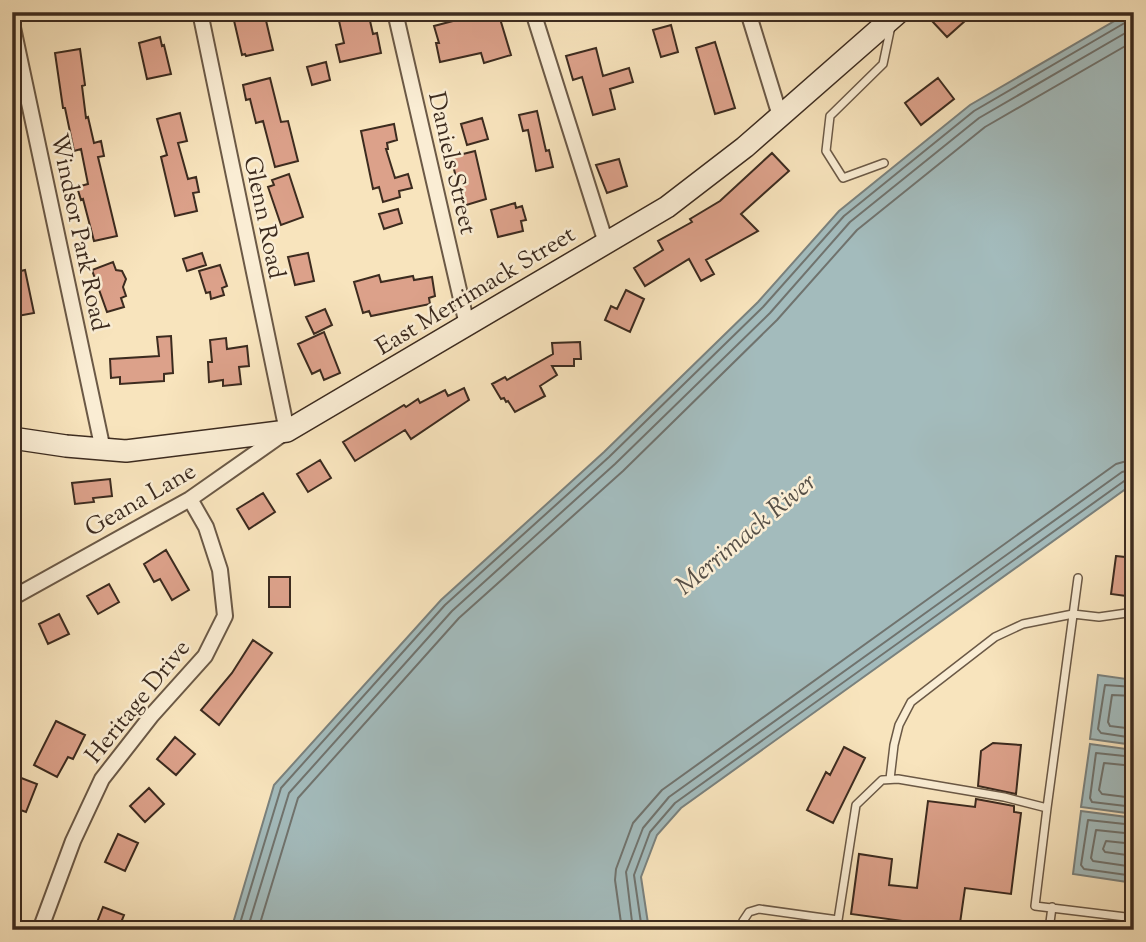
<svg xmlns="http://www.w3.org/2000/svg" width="1146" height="942" font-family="'Sorts Mill Goudy',serif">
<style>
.water{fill:#a3bbbc;stroke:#7a817d;stroke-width:2}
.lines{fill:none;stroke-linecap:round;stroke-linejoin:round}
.shore{stroke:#70736e;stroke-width:2}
.building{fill:#dca18a;stroke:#3c2b1f;stroke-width:2}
.lane-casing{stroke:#6b5946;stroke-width:10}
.street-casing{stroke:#6b5946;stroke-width:18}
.secondary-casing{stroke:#3c2b1f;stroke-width:24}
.lane{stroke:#faedd4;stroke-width:7}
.street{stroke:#faedd4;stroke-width:14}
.secondary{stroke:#faedd4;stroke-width:21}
.labels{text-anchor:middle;stroke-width:5;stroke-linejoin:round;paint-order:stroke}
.street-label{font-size:24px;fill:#3c2b1f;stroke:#faedd4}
.water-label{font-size:26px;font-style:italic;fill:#564f46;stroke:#faedd4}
</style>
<rect width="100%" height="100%" fill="#f8e4bd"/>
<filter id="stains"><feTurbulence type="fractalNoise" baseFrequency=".00286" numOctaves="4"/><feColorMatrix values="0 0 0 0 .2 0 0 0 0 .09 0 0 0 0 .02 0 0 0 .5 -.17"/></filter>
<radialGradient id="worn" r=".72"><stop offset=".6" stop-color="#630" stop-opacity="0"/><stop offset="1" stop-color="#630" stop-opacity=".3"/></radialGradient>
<path class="water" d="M1130,12H1134V483L681,808L657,835L641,877L649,930H231L274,785L441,600L604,452L758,302L839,211L970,105Z
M1098,675L1134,680V745L1090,739Z
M1090,744L1134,750V814L1081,807Z
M1081,811L1134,818V883L1073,874Z"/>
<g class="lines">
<path class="shore" d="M1134,687L1105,685L1098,729L1101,733L1134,738
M1134,696L1112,695L1108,722L1110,726L1134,729
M1134,757L1096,753L1090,798L1092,802L1134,807
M1134,766L1104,763L1099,790L1102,794L1134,798
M1134,825L1088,820L1081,865L1084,869L1134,876
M1134,834L1096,830L1091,858L1093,861L1134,867
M1134,844L1106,841L1103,849L1105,852L1134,856
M238,930L281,788L445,605L609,457L763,307L844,216L974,111L1128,21L1132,12
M247,930L289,793L452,611L615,464L770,313L850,222L979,118L1134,28
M258,930L298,798L459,618L623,471L777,320L857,230L985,127L1134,41
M622,930L615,880L616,869L633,823L662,790L1116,464L1134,459
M633,930L626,872L643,828L669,797L1122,472L1134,469
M642,930L634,875L650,832L675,803L1127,479L1134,478"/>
</g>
<path class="building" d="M232,12H264L273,50L246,56L245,54L242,55Z
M337,12H368L373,34L377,33L381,53L340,62L336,45L344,43Z
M466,12H498L511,55L484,63L481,53L440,62L436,43H439L434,26L468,17Z
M941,12H975L947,37L932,21Z
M671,25L678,52L661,57L653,30Z
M160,37L162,46L164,45L171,74L147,79L139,43Z
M715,42L735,108L715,114L696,48Z
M596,48L603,76L629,68L633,82L610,89L615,109L593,115L582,77L573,80L566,56Z
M80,49L85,85L82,86L86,118L88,117L94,143L101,141L104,156L98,157L117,236L94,241L83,199L81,200L77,187L88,184L81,149L74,151L65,108H63L55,53Z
M326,62L330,80L312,85L307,67Z
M270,78L281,122L288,121L298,161L275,167L263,121L256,123L250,99L246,100L243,85Z
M938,78L954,99L921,125L905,103Z
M537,111L546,151L549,150L553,167L536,171L528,130L523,131L519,115Z
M180,113L187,141L178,143L188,179L196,177L199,192L193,193L197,211L175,216L161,157L167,155L157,119Z
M482,118L488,139L467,145L461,124Z
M394,124L397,140L387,143L388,149H386L395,178L408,174L412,188L399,191L400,197L383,202L379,187L373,189L361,131Z
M475,151L486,199L463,206L451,157Z
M772,153L789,171L741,214L758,231L706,260L714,274L701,281L689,259L645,286L634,268L663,250L658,241L692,222L690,219L720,201Z
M619,159L627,186L607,193L596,165Z
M289,174L303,217L281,225L268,187L274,185L272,180Z
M515,203L516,208L522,206L526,220L521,221L523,231L498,237L491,210Z
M398,209L402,223L384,229L379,214Z
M202,253L206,265L187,271L183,259Z
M308,253L314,281L295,285L288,257Z
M113,262L116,270L122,271L126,279L123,287L126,296L121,298L124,307L107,312L92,270Z
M220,265L227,286L222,288L224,295L211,299L210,292L206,293L199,271Z
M25,270L34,313L12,317V273Z
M379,275L381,282L413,276L414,280L432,277L435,296L429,298L430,304L371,316L369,311L363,313L354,282Z
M626,290L644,299L630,332L605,320L611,306L617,309Z
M325,309L332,325L314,334L306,317Z
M324,332L340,373L324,380L320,370L312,374L298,344Z
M171,336L173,373L164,374V381L120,384V377L111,378L110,359L159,356L157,337Z
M226,338L227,349L247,346L249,366L239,367L241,384L223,386V380L209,382L208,362H212L210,340Z
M580,342L581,359H574V366H552L557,375L540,386L545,396L515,412L508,401L506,402L504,398L501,399L492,384L505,377L507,380L553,354L552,343Z
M464,388L469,400L411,439L405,430L355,461L343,442L404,405L406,407L418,399L420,403L445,390L448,396Z
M320,460L331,478L308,492L297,474Z
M110,479L112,496L93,498L94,502L75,504L72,483Z
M263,493L275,512L249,529L237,509Z
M166,550L189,590L172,600L160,579L154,582L144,564Z
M1116,556L1134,558V597L1111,594Z
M269,577H290V607H269Z
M109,584L119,602L98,614L87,596Z
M59,614L69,634L48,644L39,624Z
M253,640L272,653L219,725L201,710L232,673Z
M56,721L85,735L73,759L68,757L57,777L34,765Z
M175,737L195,754L176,775L157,759Z
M993,743L1021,745L1016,794L978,786L981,751Z
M844,747L865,758L833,823L807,810L826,772L830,775Z
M16,776L37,784L26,812L12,807V785Z
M149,788L164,804L145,822L130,806Z
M976,799L1014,806V812L1021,813L1011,894L965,888L959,930H917L918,923L851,914L859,854L892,859L889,885L917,888L928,801L975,807Z
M118,834L138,843L125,871L105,862Z
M103,907L124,915L118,930H94Z"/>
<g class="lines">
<defs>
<path id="lane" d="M884,163L843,178L826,151L830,116L883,64L891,26
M890,779L894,745L899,725L911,702L995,637L1023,624L1073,614L1099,617L1134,612
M1047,808L1078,578
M742,930L743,921L749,912L759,909L838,920L856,805L882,780L898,779L1004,797L1047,808L1035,906L1134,918
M1049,930L1052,907"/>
<path id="street" d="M395,12L467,325
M533,12L606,243
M748,12L780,116
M12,23L103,450
M12,598L190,499L287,431L200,12
M40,930L73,841L102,779L152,715L205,656L225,616L220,570L206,527L190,499"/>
<path id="secondary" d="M12,438L66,446L126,451L287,431L667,207L745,147L899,12"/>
</defs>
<use href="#lane" class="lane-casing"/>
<use href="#street" class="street-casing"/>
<use href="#secondary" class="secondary-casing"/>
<use href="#lane" class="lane"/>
<use href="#street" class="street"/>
<use href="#secondary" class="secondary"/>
</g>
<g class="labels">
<g class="street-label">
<text transform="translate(453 163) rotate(77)" y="8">Daniels Street</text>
<text transform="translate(265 217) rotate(78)" y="8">Glenn Road</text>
<text transform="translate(80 232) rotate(78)" y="8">Windsor Park Road</text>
<text transform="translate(475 290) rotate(-31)" y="8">East Merrimack Street</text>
<text transform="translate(140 499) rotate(-30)" y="8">Geana Lane</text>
<text transform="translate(137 701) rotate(-51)" y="8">Heritage Drive</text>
</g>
<g class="water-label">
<text transform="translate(745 533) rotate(-40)" y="9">Merrimack River</text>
</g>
</g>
<rect width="1146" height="942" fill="none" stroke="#f8e4bd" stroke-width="42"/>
<rect x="14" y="14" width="1118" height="914" fill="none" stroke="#3c2b1f" stroke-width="3.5"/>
<rect x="21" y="21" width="1104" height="900" fill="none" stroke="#3c2b1f" stroke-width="2"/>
<rect width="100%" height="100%" filter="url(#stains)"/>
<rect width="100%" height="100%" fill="url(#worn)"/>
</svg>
